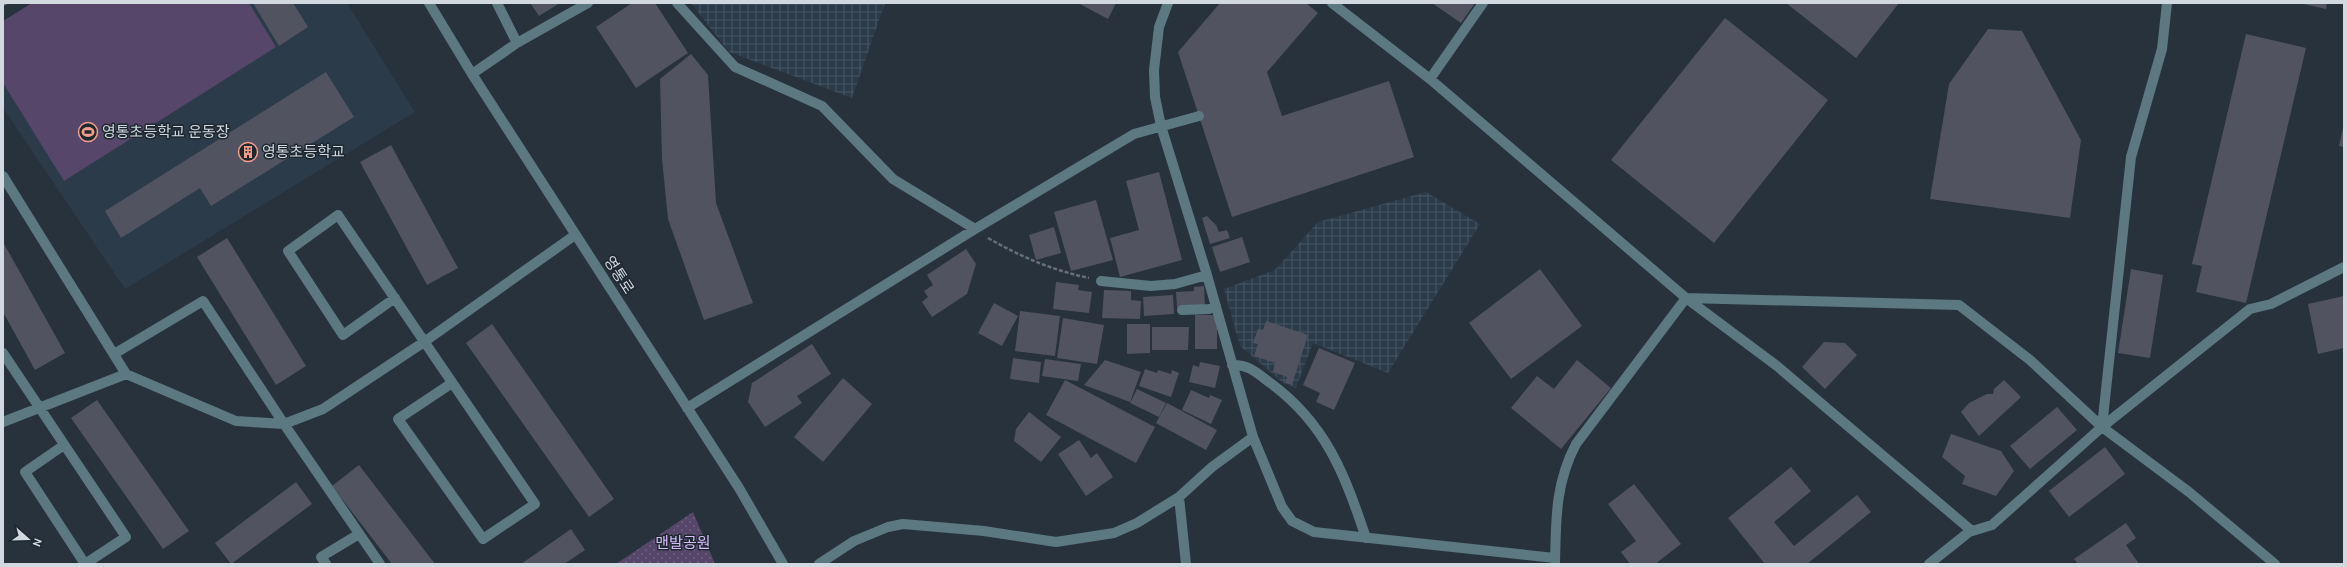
<svg xmlns="http://www.w3.org/2000/svg" width="2347" height="567" font-family="Cabin,'Noto Sans KR',sans-serif">
<style>
.built{fill:#2b3b4a}
.industrial{fill:url(#industrial-grid)}
.park{fill:url(#park-dots)}
.garden{fill:#564669}
.building{fill:#515361}
.lines{fill:none;stroke-linecap:round;stroke-linejoin:round}
.path{stroke:#677079;stroke-width:2.5;stroke-dasharray:4 2;stroke-linecap:butt}
.minor{stroke:#5c7982;stroke-width:10}
.labels{text-anchor:middle;stroke-width:3;stroke-linejoin:round;paint-order:stroke}
.poi-label{font-size:15px;fill:#d2d8df;stroke:#1d2831;text-anchor:start}
.street-label{font-size:15px;fill:#d2d8df;stroke:#1d2831}
.park-label{font-size:15px;fill:#d9bdfa;stroke:#1d2831}
</style>
<defs>
<pattern id="industrial-grid" width="8" height="8" patternUnits="userSpaceOnUse"><rect width="8" height="8" fill="#2b3b4a"/><path d="M0 4h8M4 0v8" fill="none" stroke="#495764"/></pattern>
<pattern id="park-dots" width="8" height="8" patternUnits="userSpaceOnUse"><rect width="8" height="8" fill="#564669"/><path d="M2 2h.1M6 6h.1" fill="none" stroke="#6d607e" stroke-width="1.8" stroke-linecap="round"/></pattern>
</defs>
<rect width="100%" height="100%" fill="#27323c"/>
<path class="built" d="M32,3H347L415,112L125,289L3,108V21Z"/>
<path class="industrial" d="M691,3H885L852,98L729,52Z
M1426,192L1480,224L1388,373L1313,343L1296,388L1283,383L1240,346L1224,289L1275,270L1318,222Z"/>
<path class="park" d="M693,512L715,564H616Z"/>
<path class="garden" d="M32,3H249L276,47L64,181L3,83V21Z"/>
<path class="building" d="M253,3H293L308,27L279,46Z
M530,3H560L539,16Z
M632,3H655L688,53L636,88L596,27Z
M1078,3H1116L1108,19Z
M1220,3H1306L1318,13L1267,72L1282,116L1389,81L1414,157L1232,217L1178,52Z
M1432,3H1475L1461,23Z
M1786,3H1899L1856,58Z
M2299,3H2327L2326,9Z
M1725,18L1828,100L1714,243L1611,160Z
M1988,29L2022,31L2081,140L2070,218L1930,199L1949,84Z
M2246,34L2306,48L2246,303L2196,292L2202,266L2192,264Z
M691,54L708,75L716,203L753,303L704,320L668,219L662,159L660,79Z
M326,72L354,117L211,206L200,188L121,238L105,211Z
M2343,128H2344V147L2339,146Z
M391,145L458,268L427,285L360,162Z
M1159,172L1182,260L1120,277L1110,238L1139,230L1126,181Z
M1096,200L1113,260L1071,271L1054,212Z
M1207,216L1216,225L1219,232L1227,230L1230,238L1210,244L1202,218Z
M1054,227L1061,253L1036,260L1029,235Z
M1242,237L1250,262L1220,272L1212,247Z
M227,238L306,366L276,385L197,257Z
M3,242L65,353L35,370L3,312Z
M966,249L976,264L967,294L932,317L922,302L928,297L924,291L933,285L927,275Z
M1540,269L1582,326L1511,379L1469,323Z
M2131,269L2163,275L2150,358L2118,353Z
M1056,282L1079,285L1078,290L1092,292L1089,313L1053,309Z
M1204,286L1205,305L1177,307L1176,292L1194,291V287Z
M1104,290L1131,291V300L1141,301L1140,319L1102,318Z
M1173,295L1174,314L1144,316L1143,297Z
M2344,296V348L2318,354L2308,304Z
M994,303L1018,316L1002,346L978,333Z
M1020,311L1060,316L1055,356L1015,351Z
M1195,315H1217V349H1195Z
M1063,318L1104,325L1097,364L1057,358Z
M1266,321L1308,335L1292,385L1285,383L1287,377L1273,372L1275,363L1254,356L1258,344L1253,343L1258,329L1263,330Z
M492,324L614,499L589,517L466,343Z
M1127,324H1150V353L1127,354Z
M1152,327H1189L1188,350H1152Z
M1824,342L1845,343L1857,355L1825,389L1802,367Z
M812,344L831,374L797,396L802,403L765,427L748,402L752,383Z
M1319,348L1355,363L1334,410L1316,402L1320,393L1303,385Z
M1013,358L1041,362L1039,383L1010,379Z
M1045,359L1081,364L1078,381L1042,376Z
M1105,360L1141,372L1130,402L1084,385Z
M1577,360L1611,388L1561,449L1511,408L1537,376L1554,389Z
M1200,362L1220,366L1215,388L1189,382L1193,365L1199,367Z
M1145,369L1157,373L1158,370L1171,374L1172,370L1179,373L1171,397L1139,386Z
M843,378L872,404L823,462L794,437Z
M1065,380L1155,427L1136,463L1046,415Z
M2004,380L2021,397L1979,436L1961,412L1969,403L1987,394H1993L1994,389Z
M1137,389L1166,403L1159,417L1130,403Z
M1191,390L1209,398L1210,395L1222,400L1211,424L1182,410Z
M97,400L189,531L163,549L71,418Z
M1167,403L1217,430L1206,450L1156,423Z
M2057,407L2077,430L2030,469L2010,446Z
M1029,412L1061,437L1041,462L1014,441L1016,429Z
M1951,434L2001,451L2014,471L1996,496L1962,484L1965,476L1942,457Z
M1079,440L1091,458L1097,453L1113,477L1086,496L1058,454Z
M2105,447L2125,474L2069,517L2049,491Z
M359,465L435,564H392L332,486Z
M1791,467L1811,491L1774,522L1794,546L1857,495L1871,512L1807,564H1765L1728,518Z
M296,482L312,504L231,564L215,543Z
M1634,484L1681,544L1655,564H1630L1621,552L1636,541L1608,504Z
M2126,523L2136,538L2126,545L2139,564H2078L2074,559Z
M571,529L585,550L564,564H521Z"/>
<g class="lines">
<path class="path" d="M3,5L7,3
M988,238C1021,257 1052,270 1089,278"/>
<path class="minor" d="M429,3L472,74L739,488L783,564
M497,3L517,43
M677,3L735,67L822,106L893,179L975,229
M1168,3L1159,27L1154,70L1155,97L1161,126L1207,275L1253,437L1282,507L1292,521L1314,532L1555,558
M1332,3L1430,79L1686,298L1777,366L1972,531
M472,74L517,43L588,3
M1430,79L1483,3
M3,176L126,374
M1101,281L1151,286L1175,284L1207,275
M395,298L343,335L288,251L338,215L535,504L483,539L398,419L452,383
M1182,310L1209,309L1216,306
M3,353L126,537L85,564
M114,354L203,301L284,424L380,564
M1232,365C1248,364 1257,373 1269,382C1326,423 1345,475 1366,538
M687,408L975,229L1134,134L1199,116
M3,422L126,374L236,421L284,424L323,409L424,342L575,235
M2102,427L2131,157L2162,49L2167,3
M64,445L25,472L85,564
M1179,497L1186,564
M326,564L321,557L359,534
M819,564L854,541L888,527L903,524L984,531L1056,542L1114,533L1137,523L1179,497L1212,467L1253,437
M1555,564C1556,520 1555,484 1576,444L1686,298L1959,305L2030,360L2102,427L2189,492L2275,564
M1929,564L1969,532L1992,525L2102,427L2250,309L2271,304L2344,267"/>
</g>
<defs>
<symbol id="stadium-ring" viewBox="-11 -11 22 22"><circle r="9.5" fill="#1d2831" stroke="#f49e8a" stroke-width="1.5"/><path d="M0-5a6.5 5 0 1 0 0 10a6.5 5 0 1 0 0-10ZM-3.5-1.8h7v3.6h-7Z" fill="#f49e8a"/></symbol>
<symbol id="building-ring" viewBox="-11 -11 22 22"><circle r="9.5" fill="#1d2831" stroke="#f49e8a" stroke-width="1.5"/><path d="M-4-6H4V6H1V3H-1V6H-4ZM-2.5-4.3h1.7v1.8h-1.7ZM.8-4.3h1.7v1.8H.8ZM-2.5-1h1.7V.8h-1.7ZM.8-1h1.7V.8H.8Z" fill="#f49e8a"/></symbol>
</defs>
<g fill-rule="evenodd">
<use href="#stadium-ring" x="77" y="121" width="22" height="22"/>
<use href="#building-ring" x="237" y="141" width="22" height="22"/>
</g>
<g class="labels">
<g class="poi-label">
<text x="102" y="137">영통초등학교 운동장</text>
<text x="262" y="157">영통초등학교</text>
</g>
<g class="street-label">
<text transform="translate(619 275) rotate(57)" y="5">영통로</text>
</g>
<g class="park-label">
<text x="683" y="548">맨발공원</text>
</g>
</g>
<rect width="2347" height="567" fill="none" stroke="#d2d8df" stroke-width="8"/>
<g transform="translate(28 539) rotate(110)" stroke="#1d2831" stroke-width="3" paint-order="stroke">
<path d="M0-3L7 15L0 10L-7 15Z" fill="#d2d8df"/>
<text y="-6" font-size="11" font-weight="bold" text-anchor="middle" fill="#d2d8df">N</text>
</g>
</svg>
